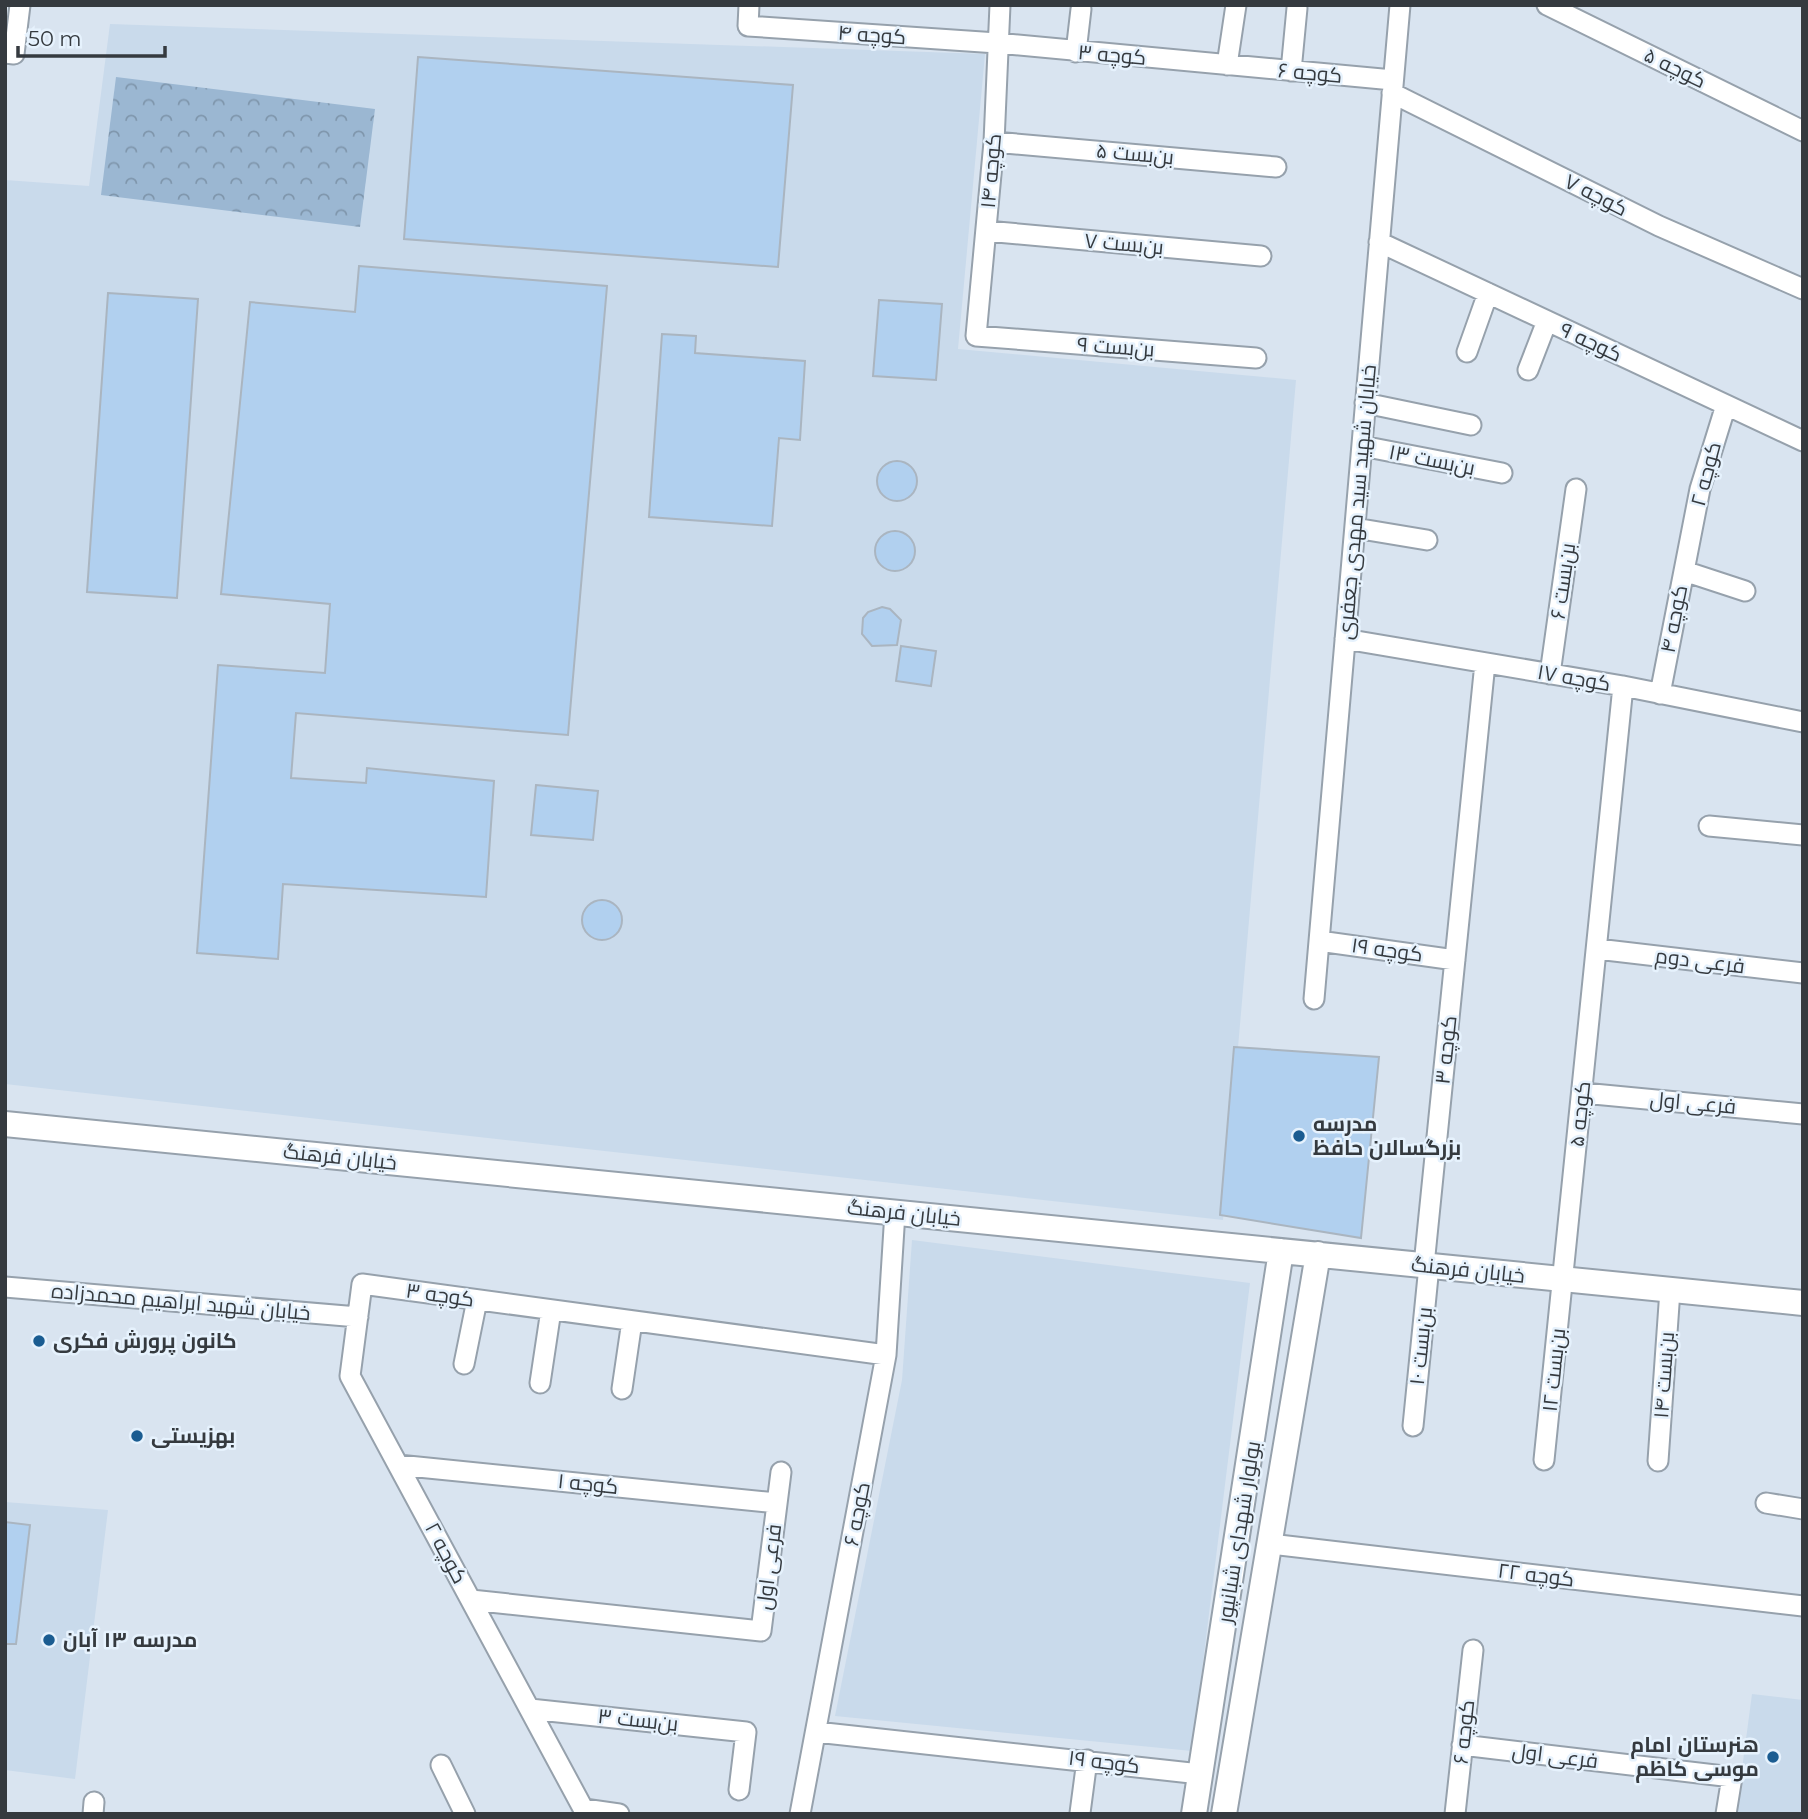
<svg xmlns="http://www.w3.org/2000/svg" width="1808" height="1819" font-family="Montserrat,Cairo,sans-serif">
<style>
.built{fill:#c9daeb}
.park{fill:url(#park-crowns)}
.building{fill:#b1d0ef;stroke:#aab5c0;stroke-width:2}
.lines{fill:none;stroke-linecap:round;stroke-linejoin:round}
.minor-casing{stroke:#96a1ac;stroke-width:23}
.tertiary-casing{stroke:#96a1ac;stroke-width:28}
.minor{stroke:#fff;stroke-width:19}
.tertiary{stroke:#fff;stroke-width:24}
.poi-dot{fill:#1a5c91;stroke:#e6f2fd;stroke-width:2.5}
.labels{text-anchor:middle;stroke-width:5;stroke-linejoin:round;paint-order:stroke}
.street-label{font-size:21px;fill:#353a3f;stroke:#e6f2fd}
.poi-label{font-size:21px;font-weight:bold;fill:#353a3f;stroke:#e6f2fd;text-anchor:start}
</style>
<defs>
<pattern id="park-crowns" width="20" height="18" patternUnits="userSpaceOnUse" patternTransform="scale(1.75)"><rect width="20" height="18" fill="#9bb7d2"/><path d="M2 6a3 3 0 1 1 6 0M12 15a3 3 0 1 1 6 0" fill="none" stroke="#7f96ac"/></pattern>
</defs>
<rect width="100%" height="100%" fill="#d9e4f0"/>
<path class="built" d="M110,24L985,54L958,349L1296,380L1223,1220L5,1084V180L89,186Z
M912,1240L1250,1283L1192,1751L835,1716L902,1380Z
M5,1502L108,1510L75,1779L5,1770Z
M1752,1694L1803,1700V1814H1736Z"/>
<path class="park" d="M116,77L375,109L360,227L101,195Z"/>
<path class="building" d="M418,57L793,85L778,267L404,239Z
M359,266L607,286L568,735L296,713L291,778L366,783L367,768L494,781L486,897L283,884L278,959L197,953L218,665L325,673L330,604L221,594L250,302L355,312Z
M108,293L198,299L177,598L87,592Z
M879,300L942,304L936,380L873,376Z
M662,334L696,336L695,353L805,361L800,440L779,438L772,526L649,517Z
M877 481a20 20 0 1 1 40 0a20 20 0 1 1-40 0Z
M875 551a20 20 0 1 1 40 0a20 20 0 1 1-40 0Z
M882,607L890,609L901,620L897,645L872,646L862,634L863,618L868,612Z
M901,646L936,651L931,686L896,681Z
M536,785L598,791L593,840L531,835Z
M582 920a20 20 0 1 1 40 0a20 20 0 1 1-40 0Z
M1234,1047L1379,1057L1361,1238L1220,1215Z
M5,1522L30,1525L16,1644H5Z"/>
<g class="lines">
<defs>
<path id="minor" d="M749,5L748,26L997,43L1393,80
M1000,5L994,142L976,336L1256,358
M1547,5L1803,131
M1076,52L1081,9
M5,53L14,54L20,5
M1227,65L1236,5
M1291,71L1297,8
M1392,93L1659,226L1803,289
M994,142L1276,167
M986,231L1261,256
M1379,242L1803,441
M1467,352L1488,293
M1528,370L1547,321
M1365,403L1471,425
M1362,446L1502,473
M1355,528L1427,540
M1684,571L1745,591
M1345,639L1623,686L1803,722
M1550,674L1576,489
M1660,694L1700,489L1726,405
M1709,826L1803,835
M1319,941L1455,960
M1597,949L1803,973
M1314,999L1400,5
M1583,1093L1803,1114
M1424,1265L1485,663
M5,1287L358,1317
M464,1364L477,1300
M540,1383L551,1310
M622,1389L632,1321
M1413,1426L1429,1266
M1544,1460L1623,686
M1658,1461L1670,1290
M398,1465L777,1503
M1766,1503L1803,1509
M1270,1544L1803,1606
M471,1600L761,1631L781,1472
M530,1709L746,1732L739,1790
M816,1732L1200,1774
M1462,1745L1732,1777L1726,1814
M441,1765L465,1814
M584,1809L619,1814
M1080,1813L1087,1760
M93,1814L94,1802
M586,1814L350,1376L362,1284L886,1355
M800,1814L886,1355L895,1212
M1455,1814L1473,1650"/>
<path id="tertiary" d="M5,1124L1803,1303
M1194,1814L1281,1251
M1224,1814L1318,1254"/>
</defs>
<use href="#minor" class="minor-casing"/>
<use href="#tertiary" class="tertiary-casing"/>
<use href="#minor" class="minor"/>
<use href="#tertiary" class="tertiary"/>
</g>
<g class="poi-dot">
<circle cx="1299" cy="1136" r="7"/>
<circle cx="39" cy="1341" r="7"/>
<circle cx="137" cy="1436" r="7"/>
<circle cx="49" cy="1640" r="7"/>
<circle cx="1773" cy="1757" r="7"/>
</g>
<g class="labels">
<g class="street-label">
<text transform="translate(872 35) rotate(4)" y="7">کوچه ۴</text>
<text transform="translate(1112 55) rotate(5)" y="7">کوچه ۳</text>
<text transform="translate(1675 68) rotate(26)" y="7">کوچه ۵</text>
<text transform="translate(1310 73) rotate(5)" y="7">کوچه ۶</text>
<text transform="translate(1135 154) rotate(5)" y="7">بن‌بست ۵</text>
<text transform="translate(991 171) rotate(-85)" y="7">کوچه ۱۴</text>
<text transform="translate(1596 195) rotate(27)" y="7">کوچه ۷</text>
<text transform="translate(1124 244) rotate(5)" y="7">بن‌بست ۷</text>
<text transform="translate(1591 342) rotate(25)" y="7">کوچه ۹</text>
<text transform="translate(1116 347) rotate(4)" y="7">بن‌بست ۹</text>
<text transform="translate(1432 460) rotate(11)" y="7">بن‌بست ۱۳</text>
<text transform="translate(1706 474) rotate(-75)" y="7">کوچه ۲</text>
<text transform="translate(1357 502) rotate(-85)" y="7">خیابان شهید سید مهدی جعفری</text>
<text transform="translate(1563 581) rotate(-82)" y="7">بن‌بست ۶</text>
<text transform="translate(1674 619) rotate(-79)" y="7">کوچه ۴</text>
<text transform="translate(1574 678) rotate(10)" y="7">کوچه ۱۷</text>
<text transform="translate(1387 950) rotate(8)" y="7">کوچه ۱۹</text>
<text transform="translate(1700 961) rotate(7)" y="7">فرعی دوم</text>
<text transform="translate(1446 1050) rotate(-84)" y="7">کوچه ۳</text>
<text transform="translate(1693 1103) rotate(5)" y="7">فرعی اول</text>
<text transform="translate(1580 1114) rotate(-84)" y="7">کوچه ۵</text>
<text transform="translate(340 1157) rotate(6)" y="7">خیابان فرهنگ</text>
<text transform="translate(904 1213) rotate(6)" y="7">خیابان فرهنگ</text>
<text transform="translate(1468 1270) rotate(6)" y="7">خیابان فرهنگ</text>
<text transform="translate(440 1295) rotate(8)" y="7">کوچه ۳</text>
<text transform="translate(181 1302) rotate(5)" y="7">خیابان شهید ابراهیم محمدزاده</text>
<text transform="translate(1421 1346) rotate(-84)" y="7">بن‌بست ۱۰</text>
<text transform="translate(1554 1370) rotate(-84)" y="7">بن‌بست ۱۲</text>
<text transform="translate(1664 1375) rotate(-86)" y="7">بن‌بست ۱۴</text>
<text transform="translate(588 1484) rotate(6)" y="7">کوچه ۱</text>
<text transform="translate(857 1514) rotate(-79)" y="7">کوچه ۶</text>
<text transform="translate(1239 1532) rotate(-81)" y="7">بولوار شهدای شبانپور</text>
<text transform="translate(446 1553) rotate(62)" y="7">کوچه ۲</text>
<text transform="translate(769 1567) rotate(-83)" y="7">فرعی اول</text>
<text transform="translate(1536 1575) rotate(7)" y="7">کوچه ۲۲</text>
<text transform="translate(638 1720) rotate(6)" y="7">بن‌بست ۳</text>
<text transform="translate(1464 1732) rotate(-84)" y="7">کوچه ۶</text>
<text transform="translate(1555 1756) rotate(7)" y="7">فرعی اول</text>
<text transform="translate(1104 1762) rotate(7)" y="7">کوچه ۱۹</text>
</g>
<g class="poi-label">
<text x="1313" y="1131">مدرسه<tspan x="1313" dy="24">بزرگسالان حافظ</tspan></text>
<text x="53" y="1348">کانون پرورش فکری</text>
<text x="151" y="1443">بهزیستی</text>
<text x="63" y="1647">مدرسه ۱۳ آبان</text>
<text x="1759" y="1752" text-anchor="end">هنرستان امام<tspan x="1759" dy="24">موسی کاظم</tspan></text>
</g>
</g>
<rect width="1808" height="1819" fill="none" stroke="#353a3f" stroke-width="14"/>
<path d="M18 46v10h147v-10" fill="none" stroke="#353a3f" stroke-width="3.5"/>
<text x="28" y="46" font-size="21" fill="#353a3f" stroke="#e6f2fd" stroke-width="5" paint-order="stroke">50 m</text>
</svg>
